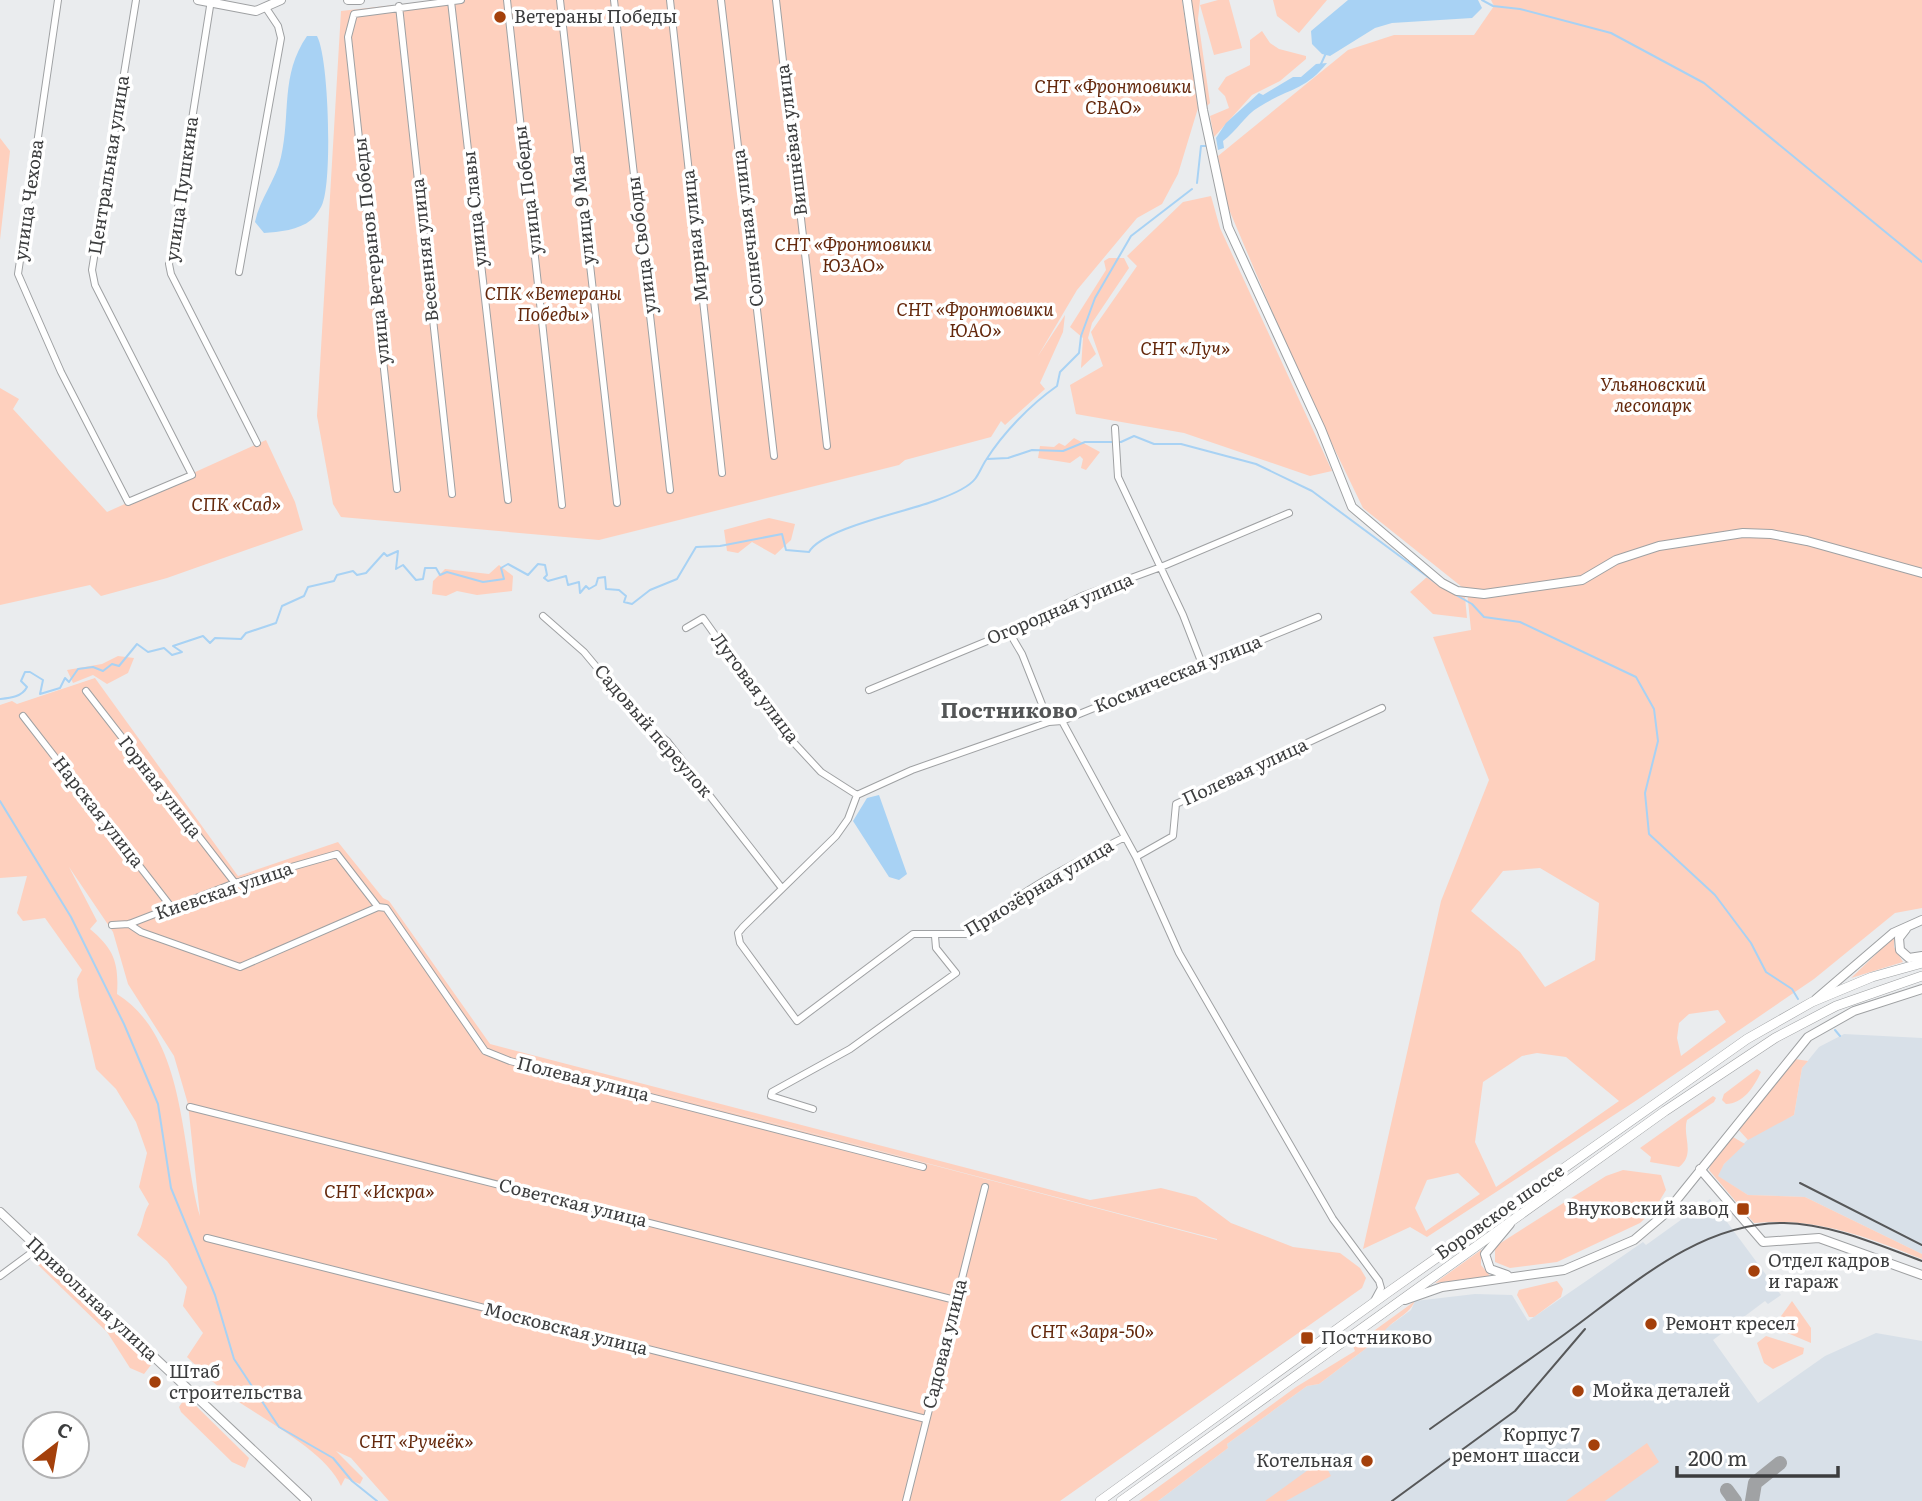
<svg xmlns="http://www.w3.org/2000/svg" width="1922" height="1501" font-family="Literata,serif">
<style>
.built{fill:#d8e0e8}
.green{fill:#fed0be;fill-rule:evenodd}
.water{fill:#a8d2f4}
.lines{fill:none;stroke-linecap:round;stroke-linejoin:round}
.stream{stroke:#a8d2f4;stroke-width:2}
.taxiway{stroke:#a0a2a4;stroke-width:14}
.street-casing{stroke:#9fa1a3;stroke-width:8}
.secondary-casing{stroke:#9fa1a3;stroke-width:10}
.primary-casing{stroke:#9fa1a3;stroke-width:10}
.street{stroke:#fff;stroke-width:6}
.secondary{stroke:#fff;stroke-width:8}
.primary{stroke:#fff;stroke-width:9}
.rail{stroke:#575859;stroke-width:2}
.poi-dot{fill:#a4400b;stroke:#fff;stroke-width:2.5}
.labels{text-anchor:middle;stroke-width:7;stroke-linejoin:round;paint-order:stroke}
.poi-label{font-size:18px;fill:#3c3d3e;stroke:#fff;text-anchor:start}
.park-label{font-size:18px;font-style:italic;fill:#64280c;stroke:#fff}
.street-label{font-size:18px;fill:#3c3d3e;stroke:#fff}
.quarter-label{font-size:21px;font-weight:bold;fill:#545657;stroke:#fff}
</style>
<rect width="100%" height="100%" fill="#eaecee"/>
<path class="built" d="M1844,1034L1922,1038V1254L1805,1197L1748,1195L1717,1176L1724,1164L1752,1135L1794,1115L1802,1068L1819,1047Z
M1710,1199L1781,1295L1768,1304L1765,1301L1713,1340L1758,1403L1825,1356L1876,1333L1922,1341V1501H1158L1228,1448L1227,1444L1307,1386L1319,1384L1381,1337L1385,1329L1411,1310L1415,1301L1475,1294L1512,1295L1528,1321L1643,1242L1646,1245Z"/>
<path class="green" d="M439,0H1182L1198,108L1178,174L1162,204L1137,218L1077,290L1038,356L1065,315L1063,332L1040,383L1045,389L1005,425L1001,421L991,437L905,460L899,465L599,540L341,517L333,504L317,416L341,11Z
M1190,0H1200L1198,19L1210,103L1206,107Z
M1218,0H1229L1242,48L1214,55L1200,5Z
M1273,0H1327L1299,33L1277,16Z
M1491,0H1922V908L1895,913L1814,979L1637,1100L1427,1237L1410,1227L1363,1249L1441,901L1489,780L1433,637L1471,630L1467,591L1363,508L1302,382L1225,200L1218,156L1348,50L1394,35H1474L1494,6ZM1540,868L1599,903L1595,960L1545,987L1520,952L1471,911L1503,871ZM1718,1010L1726,1022L1681,1056L1677,1038L1679,1023L1689,1014ZM1537,1053L1566,1057L1619,1101L1496,1187L1475,1142L1483,1082L1522,1056ZM1458,1173L1480,1194L1426,1231L1415,1208L1427,1180Z
M1262,31L1270,43L1279,49L1306,56V59L1280,81L1252,95L1214,137L1210,116L1229,108L1225,96L1218,89L1226,77L1250,65V40Z
M0,138L10,151L0,240Z
M1211,196L1220,228L1332,471L1310,476L1184,433L1076,414L1070,385L1103,366L1091,332L1137,266L1127,256L1183,202Z
M1109,258H1124L1129,268L1092,323L1088,338L1096,354L1081,368L1083,338L1070,327L1106,270L1104,261Z
M0,388L19,399L13,409L107,512L266,440L295,502L303,530L167,578L101,596L90,585L0,605Z
M1074,438L1100,452L1086,470L1081,468L1083,459L1080,456L1070,463L1038,458L1040,446L1054,447L1059,443L1065,446Z
M769,518L795,524L791,540L775,555L752,542L738,553L727,551L724,530Z
M499,565L513,576L512,591L477,595L457,591L446,596L432,594L433,581L445,569L489,574Z
M1427,577L1465,597L1467,618L1433,614L1410,592Z
M118,656L134,658L128,673L107,684L93,675L73,683L67,670L102,664Z
M95,678L238,876L338,842L383,898L389,901L490,1044L1090,1200L1161,1188L1196,1197L1231,1223L1293,1247L1340,1253L1360,1268L1366,1278L1362,1288L1060,1501H389L351,1458L336,1451L363,1478L360,1484L345,1478L341,1486C324,1447 250,1414 219,1387C208,1378 198,1367 187,1357L203,1333L183,1306L187,1287L167,1261L137,1235C144,1224 142,1215 149,1204L139,1187L147,1153L136,1122L116,1089L96,1069L79,996L77,979L82,970L45,918L23,921L17,913L27,876L0,878V705L12,701L17,704ZM69,867L113,932L128,984L174,1056L188,1104L200,1216C180,1147 187,1038 117,994C119,963 114,949 90,929L97,921ZM556,1066L1217,1239V1240Z
M1894,937V947L1903,962L1851,978Z
M1795,1059L1808,1061L1802,1068L1794,1115L1748,1140L1738,1129Z
M1757,1069L1761,1072C1754,1087 1743,1104 1726,1104L1722,1100L1724,1094Z
M1713,1096L1716,1098L1714,1102L1687,1120C1682,1136 1696,1154 1679,1167L1650,1162L1651,1157L1640,1148Z
M1733,1137L1745,1144L1724,1164L1718,1176L1748,1195L1805,1197L1922,1254V1259C1866,1236 1815,1217 1754,1223L1709,1170L1711,1163Z
M1623,1170L1661,1175L1666,1190L1654,1210L1640,1223L1557,1262L1510,1268L1495,1262V1249L1499,1244L1606,1176Z
M1481,1250V1265L1490,1276L1435,1283Z
M37,1257L151,1365L144,1374L130,1368L107,1332L34,1261Z
M1557,1281L1563,1289L1561,1297L1534,1317H1529L1517,1295L1519,1290Z
M1415,1301C1408,1317 1388,1321 1381,1337L1319,1384L1307,1386L1227,1444L1228,1448L1158,1501H1139L1296,1387L1355,1351L1353,1346Z
M1792,1301L1811,1328V1343L1773,1327Z
M1766,1336L1804,1348L1803,1354L1773,1369L1764,1363L1757,1343Z
M189,1399L249,1458L245,1468L232,1462L181,1412L179,1407L183,1401Z
M1647,1443L1659,1462L1605,1501H1566Z
M1316,1458L1324,1462L1331,1476L1286,1501H1265L1308,1470Z"/>
<path class="water" d="M1348,0H1478L1482,8L1472,18L1392,23L1375,28L1330,56L1322,54L1312,44L1311,31Z
M307,36H317C329,58 332,177 323,202C322,207 315,217 311,220C299,230 279,232 264,233L255,222C260,198 276,180 281,157C291,114 280,75 307,36Z
M1327,63C1305,91 1286,89 1259,107C1245,115 1237,131 1223,141L1224,148L1218,150L1216,138L1226,123L1259,93L1263,95L1293,77H1301L1316,64Z
M879,795L907,874L899,880L889,877L853,821L867,798Z"/>
<g class="lines">
<path class="stream" d="M1482,0L1493,6L1520,9L1611,33L1704,83L1922,262
M1321,64L1326,53
M1197,183L1201,146H1206
M987,459L1008,458L1032,450L1063,451L1085,442H1121L1134,436L1154,444H1181L1256,464L1312,491L1436,583
M1456,595L1472,604L1484,617L1520,622L1636,677L1654,709L1658,741L1645,793L1649,834L1715,895L1751,943L1766,972L1792,989L1798,999
M0,699C10,698 22,697 27,687L21,681L25,672H30L43,680L40,694L60,688L65,678L69,682L78,669L93,667L103,671L112,664L119,666L137,644L148,652L164,648L172,655L182,652L173,646L203,636L210,643L215,638L241,639L246,633L276,623L282,606L304,596L308,587L334,581L337,575L353,571L357,575L366,573L384,553L387,556L398,551L396,569L403,565L416,580L423,579L425,568H436L440,575L447,572L483,582L504,579L501,568L508,564L528,575L538,564L545,565L547,575L544,578L548,581L566,576L568,585L579,582L580,593L586,586L589,589L596,585L598,578L605,577L606,589L619,590L626,596L624,602L632,604L650,590L677,579L696,547L720,546L782,534L786,550L809,552C822,528 910,511 937,500C948,496 968,488 975,479C979,474 982,466 986,460C1003,433 1030,405 1057,386L1060,372L1079,353L1081,336L1095,298L1131,236L1192,189
M0,801L71,917L124,1024L158,1104L171,1188L215,1295L234,1359L279,1427L333,1458L352,1481L377,1501
M1835,1030L1840,1036"/>
<path class="taxiway" d="M1727,1490L1735,1501
M1752,1501L1755,1483L1780,1463"/>
<defs>
<path id="street" d="M58,0L18,274L61,372L128,502L192,475L95,285L92,270L136,0
M211,0L169,264L171,274L257,443
M507,0L562,505
M560,0L617,503
M614,0L670,490
M670,0L722,473
M721,0L774,456
M776,0L827,446
M451,1L508,500
M399,6L452,494
M239,272L281,38L278,26L266,8
M1115,428L1118,477L1183,615L1202,664
M397,489L348,37L354,14L461,0
M543,616L584,652L639,718L667,741L781,887
M686,628L703,618L783,731L821,772L857,795
M1009,632L1022,654L1049,722
M869,690L1009,632L1082,596L1161,567L1289,513
M86,691L235,883
M23,716L172,908
M1062,721L1136,857L1179,953L1333,1219L1379,1281L1381,1288L1374,1301
M1123,838C1070,865 1014,894 970,934H913L797,1021L740,943L738,933L743,927L836,836L848,819L857,795L912,770L1049,722L1062,721L1318,617
M1136,857L1173,836L1176,804L1382,708
M129,924L141,932L240,967L378,907
M112,925L129,924L235,883L337,854L378,907L386,908L485,1051L510,1061L923,1167
M190,1107L955,1300
M813,1109L771,1096L772,1092L850,1049L956,973L936,948L935,936
M207,1238L926,1419
M0,1276L38,1248
M906,1501L985,1187"/>
<path id="secondary" d="M198,0L256,11L281,0
M348,0H360
M1187,0L1203,110L1228,227L1321,429L1352,507L1442,583L1457,591L1484,594L1582,580L1616,560L1659,546L1743,533L1771,534L1807,541L1922,573
M1906,929L1899,938L1900,950L1909,958L1922,956
M1816,999L1893,933L1922,920
M1700,1169L1763,1242L1819,1238L1922,1275
M0,1212L307,1501
M1507,1275L1490,1269L1485,1254L1510,1224
M1405,1300L1442,1287L1564,1270L1634,1240L1666,1213L1808,1037L1854,1011L1922,989"/>
<path id="primary" d="M1100,1501L1387,1293L1747,1039L1812,1002L1872,977L1922,963
M1121,1501L1665,1111L1775,1038L1836,1006L1922,976"/>
</defs>
<use href="#street" class="street-casing"/>
<use href="#secondary" class="secondary-casing"/>
<use href="#primary" class="primary-casing"/>
<use href="#street" class="street"/>
<use href="#secondary" class="secondary"/>
<use href="#primary" class="primary"/>
<path class="rail" d="M1800,1183L1922,1245
M1430,1429C1475,1397 1521,1366 1565,1334C1630,1287 1699,1222 1784,1223C1832,1224 1878,1245 1922,1261
M1392,1501L1515,1411L1585,1329"/>
</g>
<g class="poi-dot">
<circle cx="500" cy="17" r="7"/>
<rect x="1736" y="1202" width="14" height="14" rx="3.5"/>
<circle cx="1754" cy="1271" r="7"/>
<circle cx="1651" cy="1324" r="7"/>
<rect x="1300" y="1331" width="14" height="14" rx="3.5"/>
<circle cx="155" cy="1382" r="7"/>
<circle cx="1578" cy="1391" r="7"/>
<circle cx="1594" cy="1445" r="7"/>
<circle cx="1367" cy="1461" r="7"/>
</g>
<g class="labels">
<g class="poi-label">
<text x="514" y="23">Ветераны Победы</text>
<text x="1729" y="1215" text-anchor="end">Внуковский завод</text>
<text x="1768" y="1267">Отдел кадров<tspan x="1768" dy="21">и гараж</tspan></text>
<text x="1665" y="1330">Ремонт кресел</text>
<text x="1321" y="1344">Постниково</text>
<text x="169" y="1378">Штаб<tspan x="169" dy="21">строительства</tspan></text>
<text x="1592" y="1397">Мойка деталей</text>
<text x="1580" y="1441" text-anchor="end">Корпус 7<tspan x="1580" dy="21">ремонт шасси</tspan></text>
<text x="1353" y="1467" text-anchor="end">Котельная</text>
</g>
<g class="park-label">
<text x="1113" y="93">СНТ «Фронтовики<tspan x="1113" dy="21">СВАО»</tspan></text>
<text x="853" y="251">СНТ «Фронтовики<tspan x="853" dy="21">ЮЗАО»</tspan></text>
<text x="553" y="300">СПК «Ветераны<tspan x="553" dy="21">Победы»</tspan></text>
<text x="975" y="316">СНТ «Фронтовики<tspan x="975" dy="21">ЮАО»</tspan></text>
<text x="1185" y="355">СНТ «Луч»</text>
<text x="1653" y="391">Ульяновский<tspan x="1653" dy="21">лесопарк</tspan></text>
<text x="236" y="511">СПК «Сад»</text>
<text x="379" y="1198">СНТ «Искра»</text>
<text x="1092" y="1338">СНТ «Заря-50»</text>
<text x="416" y="1448">СНТ «Ручеёк»</text>
</g>
<g class="street-label">
<text transform="translate(792 140) rotate(-97)" y="6">Вишнёвая улица</text>
<text transform="translate(109 165) rotate(-81)" y="6">Центральная улица</text>
<text transform="translate(182 189) rotate(-82)" y="6">улица Пушкина</text>
<text transform="translate(528 190) rotate(-97)" y="6">улица Победы</text>
<text transform="translate(29 200) rotate(-82)" y="6">улица Чехова</text>
<text transform="translate(475 209) rotate(-96)" y="6">улица Славы</text>
<text transform="translate(583 210) rotate(-96)" y="6">улица 9 Мая</text>
<text transform="translate(748 228) rotate(-97)" y="6">Солнечная улица</text>
<text transform="translate(695 236) rotate(-96)" y="6">Мирная улица</text>
<text transform="translate(642 245) rotate(-97)" y="6">улица Свободы</text>
<text transform="translate(425 250) rotate(-96)" y="6">Весенняя улица</text>
<text transform="translate(372 251) rotate(-96)" y="6">улица Ветеранов Победы</text>
<text transform="translate(1060 609) rotate(-23)" y="6">Огородная улица</text>
<text transform="translate(1178 674) rotate(-22)" y="6">Космическая улица</text>
<text transform="translate(755 688) rotate(53)" y="6">Луговая улица</text>
<text transform="translate(653 731) rotate(49)" y="6">Садовый переулок</text>
<text transform="translate(1245 772) rotate(-25)" y="6">Полевая улица</text>
<text transform="translate(160 787) rotate(52)" y="6">Горная улица</text>
<text transform="translate(98 812) rotate(52)" y="6">Нарская улица</text>
<text transform="translate(1039 888) rotate(-31)" y="6">Приозёрная улица</text>
<text transform="translate(224 891) rotate(-19)" y="6">Киевская улица</text>
<text transform="translate(583 1079) rotate(14)" y="6">Полевая улица</text>
<text transform="translate(573 1203) rotate(14)" y="6">Советская улица</text>
<text transform="translate(1500 1212) rotate(-35)" y="6">Боровское шоссе</text>
<text transform="translate(92 1299) rotate(43)" y="6">Привольная улица</text>
<text transform="translate(566 1329) rotate(14)" y="6">Московская улица</text>
<text transform="translate(945 1344) rotate(-76)" y="6">Садовая улица</text>
</g>
<g class="quarter-label">
<text x="1009" y="718">Постниково</text>
</g>
</g>
<g transform="translate(56 1445) rotate(31)"><circle r="33" fill="#ffffff" stroke="#b1b1b2" stroke-width="2"/>
<path d="M0-5L12 26L0 18L-12 26Z" fill="#a4400b"/>
<text y="-10" font-size="19" font-weight="bold" text-anchor="middle" fill="#3c3d3e">С</text>
</g>
<path d="M1677 1466v10h161v-10" fill="none" stroke="#3c3d3e" stroke-width="3.5"/>
<text x="1688" y="1466" font-size="21" fill="#3c3d3e" stroke="#ffffff" stroke-width="5" paint-order="stroke">200 m</text>
</svg>
